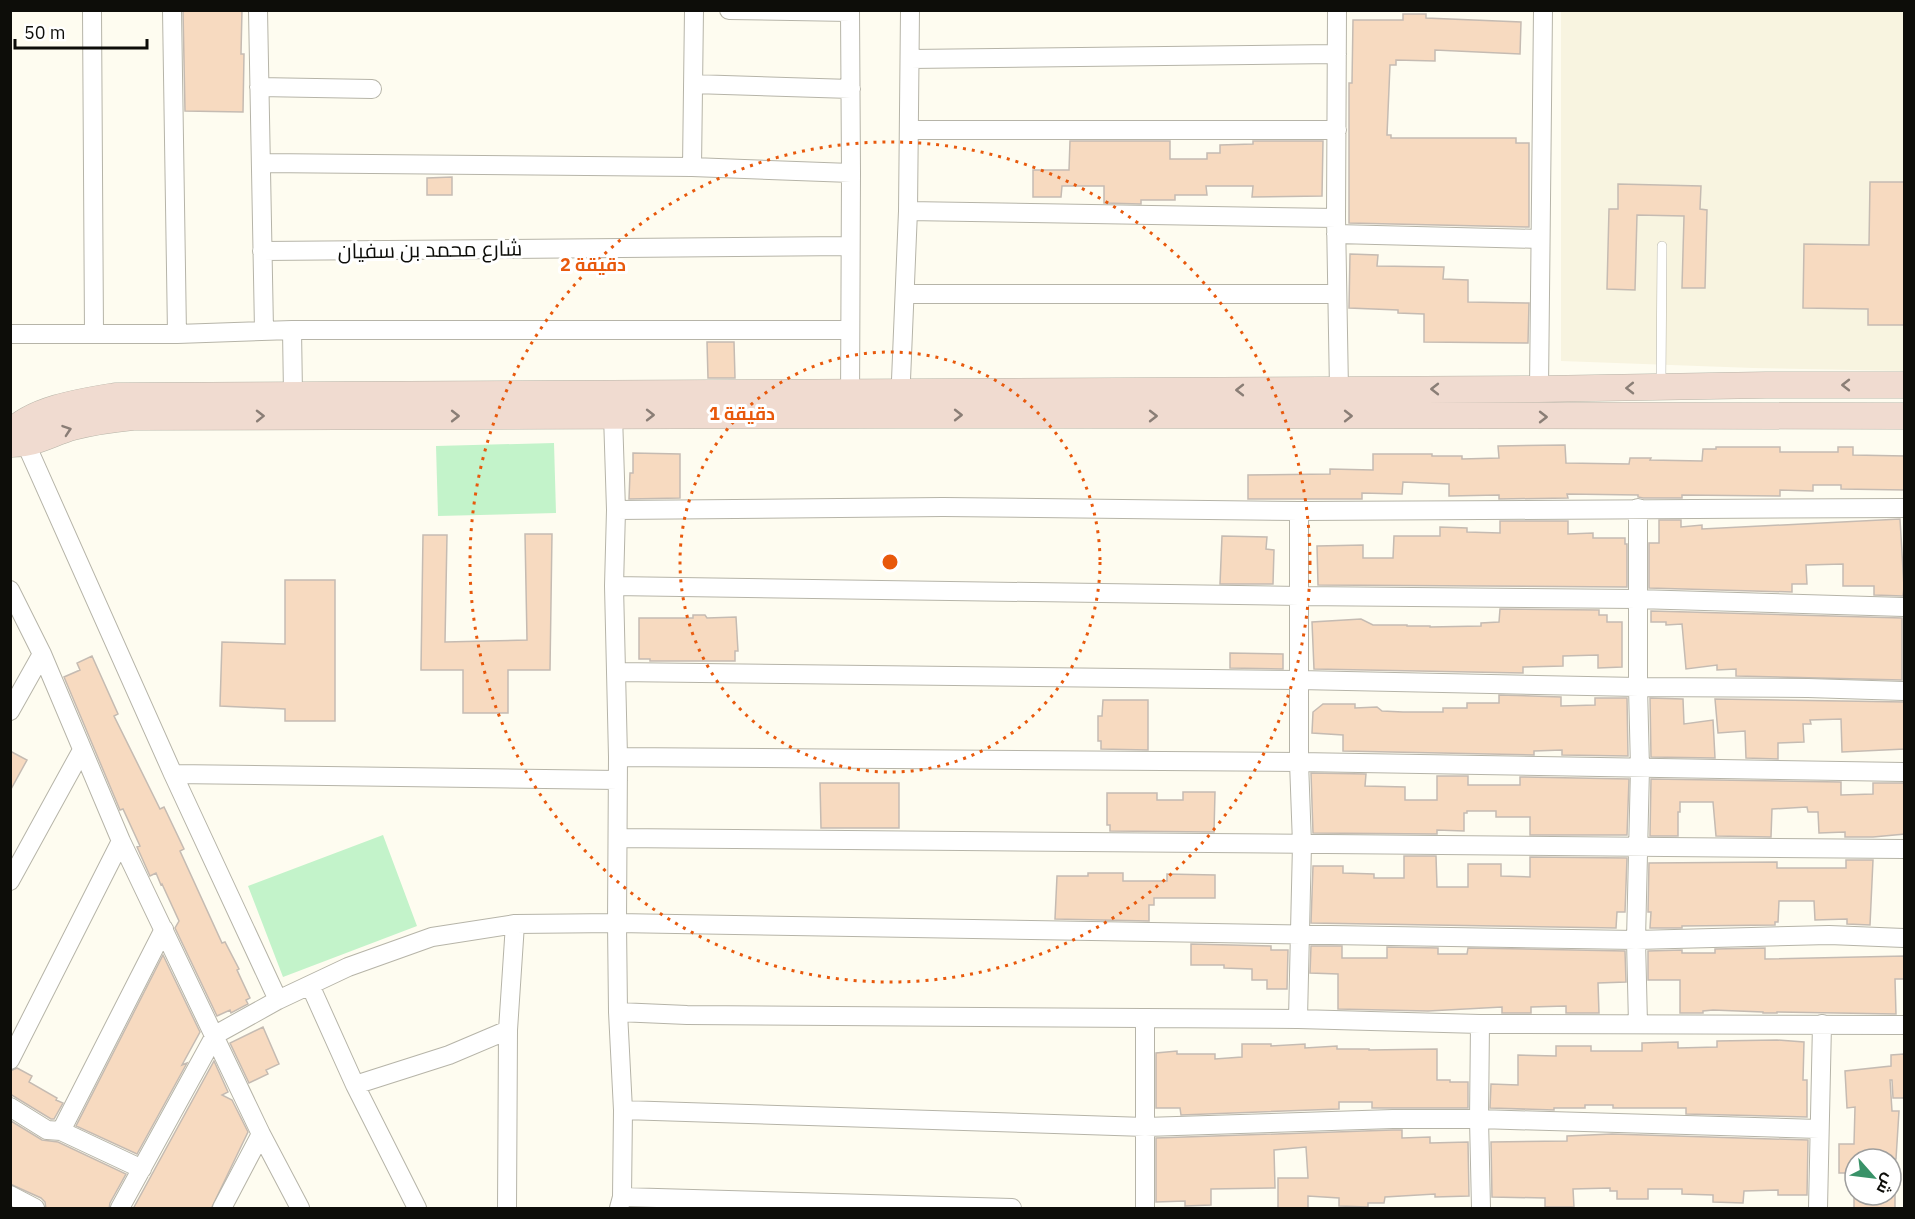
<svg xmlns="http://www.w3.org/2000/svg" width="1915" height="1219" font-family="'IBM Plex Sans',Cairo,sans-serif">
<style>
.built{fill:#f8f4e0}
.green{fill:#c3f3ca}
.building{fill:#f7dac0;stroke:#c5bbb2;stroke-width:1.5}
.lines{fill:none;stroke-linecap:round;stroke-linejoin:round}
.lane-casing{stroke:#b6b4a8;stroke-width:10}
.street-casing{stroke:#b6b4a8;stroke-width:20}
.secondary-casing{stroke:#b6b4a8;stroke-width:27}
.lane{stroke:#fff;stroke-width:9}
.street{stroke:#fff;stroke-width:18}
.secondary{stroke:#f0dbd0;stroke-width:26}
.oneway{stroke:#8a7e76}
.ring{fill:none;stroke:#e8590c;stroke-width:3;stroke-dasharray:3 6}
.labels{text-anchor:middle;stroke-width:6;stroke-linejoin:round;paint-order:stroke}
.street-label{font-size:21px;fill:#0d0d09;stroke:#fff}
.centre{fill:#e8590c;stroke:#fff;stroke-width:3}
.ring-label{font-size:18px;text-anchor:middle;font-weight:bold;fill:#e8590c;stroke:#fff;stroke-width:6;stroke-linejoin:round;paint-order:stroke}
</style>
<rect width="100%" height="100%" fill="#fefcf0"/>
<path class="built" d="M1561,11H1904V371L1753,368L1561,361Z"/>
<path class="green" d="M554,443L556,513L438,516L436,446Z
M383,835L417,926L283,977L248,886Z"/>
<path class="building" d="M183,10H242L241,54H244L243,112L185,111Z
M1403,14H1426V18L1521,22L1520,54L1435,50V61L1396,60V65H1390L1387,135H1391V138H1516V143H1529V227L1349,223V83H1352L1353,20H1403Z
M1070,141H1170V159H1207V153H1220V145L1253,144V141H1323L1322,196L1252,197L1253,186H1206L1207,195H1175V200H1141V204L1104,203V186H1062L1061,197H1033V170H1069Z
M452,177V195H427V178Z
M1870,182H1905V325H1868V309L1803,308L1804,244L1869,245Z
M1618,184L1701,186L1700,209L1707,210L1705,288H1682L1684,216L1637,215L1635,290L1607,289L1609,209H1618Z
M1350,254L1378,255L1377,266L1444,267L1443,279L1468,280V302L1529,303L1528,343L1424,342V314L1398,313V310L1349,308Z
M707,342H734L735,378H708Z
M1565,445L1566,463L1629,464L1630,458H1651L1650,460L1702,461L1703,449H1716V447H1780V452H1838V447H1853V455L1905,456V490L1841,489V485H1813V491L1780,490V496L1682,495V498H1643L1638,497V495L1567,494L1568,498L1499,499V495L1449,496V484L1403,482L1402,494L1362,493V499H1248V475L1330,474V469L1373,470V454H1432V456H1462V459L1499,458L1498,446Z
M633,453L680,454V498L629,499L630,473H633Z
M1900,519L1904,587L1903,596L1874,595V586H1843V564L1806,565L1807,584H1792V592L1649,588V543H1659V520H1681V527L1702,525V529Z
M1500,521H1568V534L1593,533V538H1625V544H1627V587L1318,585L1317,546L1363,545V558H1393L1394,536H1440V527L1467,528V532L1500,533Z
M525,534H552L550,670H508V713H463V670H421L423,535H447L445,642L527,640Z
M1222,536L1267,537L1266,549L1274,550L1273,584H1220Z
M285,580H335V721H285V709L220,706L222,642L285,644Z
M1500,609L1599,610V615H1607V622H1622V667L1598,668V655L1563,656V666L1523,667V673L1314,669L1312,622L1361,619L1373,625H1407V626H1430V627L1481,626V623L1499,622Z
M1651,611L1902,618V680L1736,676V669L1717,670V665L1686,669L1682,624L1666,625V622H1651Z
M693,615H705L707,618L736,617L738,651H735V661H650V659H639V618H693Z
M1230,653L1283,654V669L1230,668Z
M92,656L118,714L114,716L160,809L164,807L184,849L180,851L222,943L225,942L239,969L237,970L250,998L246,1000L248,1004L231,1013L230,1010L217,1016L175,928L179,921L162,884L161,885L156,873L150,876L137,847L140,846L123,809L120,810L64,677L80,670L77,663Z
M1499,695L1561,697V706L1595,705V698H1627L1628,756L1562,755V750L1534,751V755L1343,751V735L1312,733L1313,712L1323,704H1355V708L1377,707L1382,711L1403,712H1443V708H1467V703H1499Z
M1650,698L1683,699L1684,724L1713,720L1715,758L1651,757Z
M1715,699L1905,702V749L1842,752L1841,719L1810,720L1811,724H1803L1804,742L1778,743V759L1746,758L1745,731L1718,733Z
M1103,700H1148V750L1101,749V741H1098V716H1102Z
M10,751L27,760L10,791Z
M1311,773L1366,774L1365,786L1405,787V800H1437V776H1468V785H1520V777L1629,779L1627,835H1530V817H1496V811H1467V813H1464V831L1437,830V834L1313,833Z
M1651,779L1841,782V795L1873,794V783H1905V834L1873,837H1845V832L1819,833L1818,812H1808L1807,807L1772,809L1771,837L1716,836L1713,802H1680V812H1678V836H1650Z
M820,783H899V828H821Z
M1183,792H1215L1214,832L1110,831V825H1107V793H1157V800H1183Z
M1404,856H1436L1437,887H1468V864H1501V876L1530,877V857L1627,858L1625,912H1617L1616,928L1311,923L1313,866H1343V873L1374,874V878H1404Z
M1846,860H1873L1870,925L1847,924V919L1815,920L1814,901H1779L1778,922H1775V925L1682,926V928H1650L1651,912H1648L1649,863L1777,862V868H1846Z
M1088,873H1123V881H1167V874L1215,875V898H1154V905H1149V921L1055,919L1057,876H1088Z
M1191,944L1271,946V950H1288L1287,989H1267V980H1252V969L1224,968V965H1191Z
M1311,946H1342V958H1387V947L1438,948V954H1467L1468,948L1625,951L1626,982L1598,983L1599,1013H1566V1006L1531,1007V1013H1502V1007L1428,1011L1338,1009V974L1310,973Z
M1765,948V959L1905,956V979H1895L1896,1014L1777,1012V1013H1763V1012L1713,1010L1703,1011V1013H1680V980H1648V951L1682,950V953H1715V949Z
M163,955L200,1032L182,1065L187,1063L137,1154L76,1126Z
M263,1027L279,1064L266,1070L268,1074L249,1083L230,1043Z
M1777,1040L1804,1042L1803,1080H1807V1117L1686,1114V1108H1613V1105H1585V1108H1554V1110L1490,1108L1491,1084L1518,1085V1055L1556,1056V1046H1591V1051H1642V1043L1678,1042V1048L1717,1047V1041Z
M1242,1044H1271V1046L1305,1044V1048L1337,1046V1049H1369V1050L1437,1049V1080H1450V1082H1468V1108H1372V1102H1339V1109L1181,1115L1180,1108H1156V1053L1177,1051V1054H1215V1059L1242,1057Z
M1904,1054L1905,1098H1893L1892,1080H1890L1892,1111H1899L1896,1159H1855V1173H1839V1144H1854L1855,1107L1847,1108L1845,1071L1891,1066V1055Z
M214,1061L228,1092L222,1095L232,1100L248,1132L211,1209H133Z
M17,1068L32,1076L29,1082L57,1098L56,1100L63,1103L54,1119H51L10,1094V1071Z
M11,1121L42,1140L58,1142L126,1174L110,1203L109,1209H46L45,1202L41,1198L10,1184Z
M1393,1130H1402V1138L1430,1137V1143L1468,1142L1469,1196L1435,1197V1194L1385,1197L1384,1203H1368V1207L1339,1206V1198L1308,1196V1209H1278V1178H1308L1306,1147L1274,1150L1275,1188L1211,1189V1205L1185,1206V1201L1156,1202V1138Z
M1612,1134L1808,1140L1807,1195H1778V1190L1744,1191L1743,1203L1713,1202V1195L1682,1194V1189H1648V1199H1617V1191H1610V1188L1573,1189L1574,1207H1545V1198L1492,1197L1491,1142L1567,1141V1136Z
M1854,1195H1895V1209H1854Z"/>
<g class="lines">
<defs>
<path id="lane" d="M1661,385L1662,246"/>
<path id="street" d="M92,10L94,333
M172,10L177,334
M258,10L264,330
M729,10L850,12
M850,10L851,173L850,405
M1337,10L1336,218L1339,390
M910,59L1337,54
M693,84L851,89
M259,87L372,89
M910,130H1337
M262,163L692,167L851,173
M692,167L694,10
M908,211L1336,218
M1336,234L1540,239
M262,251L850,246
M905,294H1337
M292,330L293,394
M10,334H177L292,330H850
M1539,389L1543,10
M900,404L908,211L910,10
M613,415L616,510L614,586L618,757L617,923L618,1012L623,1110L622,1197L619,1208
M22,433L26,444L173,774L278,1000
M616,510L943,507L1299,511L1904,508
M614,586L1299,596L1637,599L1904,607
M10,590L42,654L121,841L261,1134L300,1208
M617,672L1299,680L1638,687L1808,688L1904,691
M10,711L42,654
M618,757L1299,762L1904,772
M173,774L618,780
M618,838L1904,849
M10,881L82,750
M310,985L355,1085L417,1208
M618,1012L687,1015L1298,1019L1480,1024L1904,1025
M1145,1019V1208
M1298,1019L1302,844L1299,762V511
M1480,1024L1479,1119L1481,1208
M1638,1024L1636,940L1640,768L1638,687V508
M10,1060L121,841
M355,1085L449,1055L508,1030
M10,1107L47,1130L61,1131L142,1169
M623,1110L1145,1127L1393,1119H1479L1819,1129
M61,1131L164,929
M10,1195L35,1208
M622,1197L1012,1208
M120,1208L215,1035L278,1000L348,967L432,937L515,924L617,923L1636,940L1829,935L1904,938
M222,1208L261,1134
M507,1208L508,1030L515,924
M1818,1208L1822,1024"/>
<path id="secondary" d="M10,434C30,409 84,401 115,396L1539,389L1766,385H1904
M10,444C34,445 51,433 73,427C92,422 113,419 133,417L899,415L1904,416"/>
</defs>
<use href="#lane" class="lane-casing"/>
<use href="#street" class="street-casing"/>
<use href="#secondary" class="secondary-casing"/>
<use href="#lane" class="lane"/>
<use href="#street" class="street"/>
<use href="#secondary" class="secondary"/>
</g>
<defs><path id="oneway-chevron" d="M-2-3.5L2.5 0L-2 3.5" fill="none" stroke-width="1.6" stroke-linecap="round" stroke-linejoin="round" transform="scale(1.5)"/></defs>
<g class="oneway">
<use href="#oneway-chevron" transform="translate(1846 385) rotate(-180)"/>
<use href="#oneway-chevron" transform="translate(1630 388) rotate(179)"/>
<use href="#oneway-chevron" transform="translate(1435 389) rotate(180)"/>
<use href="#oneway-chevron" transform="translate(1240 390) rotate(180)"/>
<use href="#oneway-chevron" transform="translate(650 415)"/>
<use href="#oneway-chevron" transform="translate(958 415)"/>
<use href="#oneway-chevron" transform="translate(260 416) rotate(-1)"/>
<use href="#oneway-chevron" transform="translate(455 416)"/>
<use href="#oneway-chevron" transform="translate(1153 416)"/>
<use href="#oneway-chevron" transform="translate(1348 416)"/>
<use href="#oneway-chevron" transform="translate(1543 417)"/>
<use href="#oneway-chevron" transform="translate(67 430) rotate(-19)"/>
</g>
<g class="ring">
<circle cx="890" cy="562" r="210"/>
<circle cx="890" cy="562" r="420"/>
</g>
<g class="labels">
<g class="street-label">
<text transform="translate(430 250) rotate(-1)" y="7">شارع محمد بن سفيان</text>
</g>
</g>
<circle cx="890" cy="562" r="9" class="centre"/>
<g class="ring-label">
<text x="593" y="271">2 دقيقة</text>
<text x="742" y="420">1 دقيقة</text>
</g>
<rect width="1915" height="1219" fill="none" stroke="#0d0d09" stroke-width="24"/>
<g transform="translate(1873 1177) rotate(118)"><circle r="28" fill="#ffffff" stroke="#9e9e9d" stroke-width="1.5"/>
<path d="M0-4.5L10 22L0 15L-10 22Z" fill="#399268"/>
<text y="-9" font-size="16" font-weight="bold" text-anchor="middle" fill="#0d0d09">ش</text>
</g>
<path d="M15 39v9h132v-9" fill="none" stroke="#0d0d09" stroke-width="3"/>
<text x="24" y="39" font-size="18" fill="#0d0d09" stroke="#ffffff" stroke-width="4.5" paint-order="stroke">50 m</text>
</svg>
